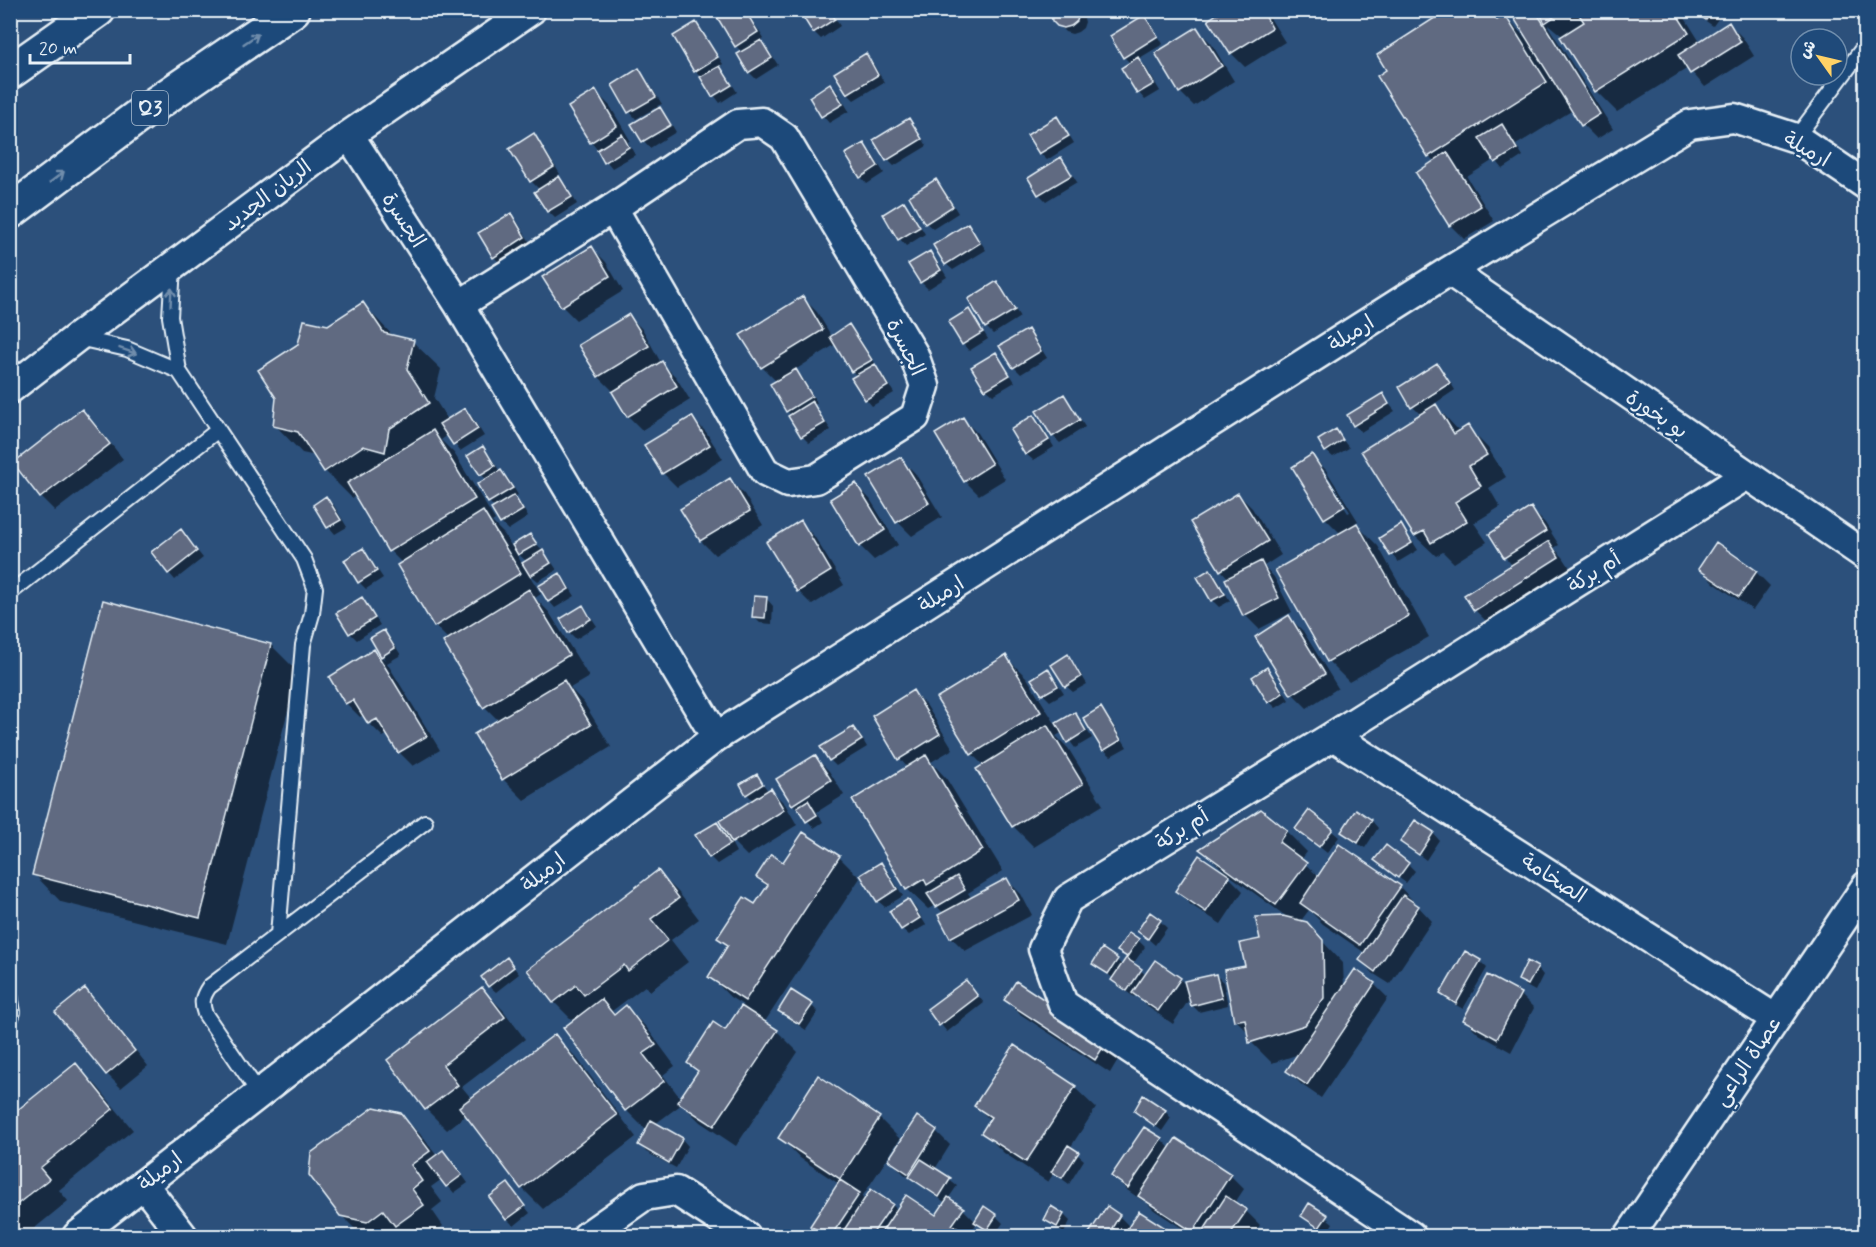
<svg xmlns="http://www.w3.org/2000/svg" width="1876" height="1247" font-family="Mynerve,'Playpen Sans Arabic',sans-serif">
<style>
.shadow{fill:#0007;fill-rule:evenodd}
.building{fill:#606a81;stroke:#e8f1f8;stroke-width:1.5}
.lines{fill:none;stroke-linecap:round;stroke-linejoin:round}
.service-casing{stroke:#e8f1f8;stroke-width:18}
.minor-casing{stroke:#e8f1f8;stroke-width:33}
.trunk-casing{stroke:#e8f1f8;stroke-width:38}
.service{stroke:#1f4a7a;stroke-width:14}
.minor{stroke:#1f4a7a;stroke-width:28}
.trunk{stroke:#1f4a7a;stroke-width:33}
.oneway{stroke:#6f8dac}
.labels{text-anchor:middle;stroke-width:4.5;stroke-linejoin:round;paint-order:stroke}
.shield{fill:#1f4a7a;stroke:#acbfd2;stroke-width:1.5}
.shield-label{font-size:20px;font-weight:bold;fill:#e8f1f8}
.street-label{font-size:21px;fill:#e8f1f8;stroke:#1f4a7a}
</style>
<rect width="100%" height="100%" fill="#2c507b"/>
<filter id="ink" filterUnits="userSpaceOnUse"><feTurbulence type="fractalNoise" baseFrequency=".0167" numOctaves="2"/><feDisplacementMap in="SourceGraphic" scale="12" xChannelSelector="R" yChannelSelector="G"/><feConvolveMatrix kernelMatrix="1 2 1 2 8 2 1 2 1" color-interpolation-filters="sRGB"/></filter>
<g filter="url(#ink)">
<path class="shadow" d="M731,10H746L764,39L760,41L767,48L778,65L756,79L749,72L739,55L743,53L736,46Z
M800,10H830L840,26L821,39L814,32L807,17Z
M1053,10H1079L1083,15L1085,22L1083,28L1078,32L1072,34L1065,32L1054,20Z
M1226,10H1265L1285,42L1245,67L1231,53Z
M1449,10H1496L1503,18L1505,17L1528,40L1511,11L1506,14L1502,10H1680L1700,42L1729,24L1743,38L1754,56L1705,87L1688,68L1617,112L1596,91L1561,35L1549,25L1548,26L1613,129L1597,139L1583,125L1573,110L1516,145L1523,156L1503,169L1495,159L1467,177L1494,221L1464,239L1450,225L1418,173L1435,162L1429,156L1388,71Z
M1690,10H1721L1723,12L1713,26Z
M1144,17L1151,23L1163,44L1138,59L1145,66L1160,91L1145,100L1139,93L1123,68L1131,64L1124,57Z
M696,24L702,31L723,64L719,67L726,74L737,92L720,103L696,71Z
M1197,29L1211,43L1234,81L1194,106L1180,92Z
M865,55L872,62L884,82L854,100L848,94Z
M639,70L645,77L662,104L657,106L666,115L676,132L650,148L644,141L633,125L657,110L655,108L636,119L630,112L614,86Z
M830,85L837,91L849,111L829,123L823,116Z
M596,92L610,106L630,140L628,142L635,155L612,168L591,142Z
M1057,118L1063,125L1074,143L1047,160L1040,153Z
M909,120L915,126L927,146L894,166L888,160Z
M534,135L540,142L560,174L557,176L566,185L577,204L555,218L548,211L536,192L540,190L531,181Z
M864,145L870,151L884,173L867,184L861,177Z
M1061,159L1067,166L1077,182L1046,201L1039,194Z
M936,181L943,188L958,213L933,229L926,223Z
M904,203L911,210L925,234L906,246L900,239Z
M510,215L517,221L531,244L500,263L494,257Z
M968,225L974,232L986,250L953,270L946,264Z
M592,248L606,262L623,291L576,320L562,306L544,277Z
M930,253L936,259L947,277L928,289L921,282Z
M997,283L1003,289L1020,317L993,334L986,327Z
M803,298L817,312L832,337L849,326L856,333L894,393L872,406L866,399L857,376L852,371L836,344L795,370L802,377L817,403L814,405L831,430L809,443L802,436L790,416H792L787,411L777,382L762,367Z
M363,304L394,337L413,342L441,369L434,398L448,420L465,410L472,417L484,436L460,451L448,435L441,440L454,453L495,520L492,522L504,534L512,547L530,536L549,558L557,570L538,581L528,573L541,594L535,598L549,612L589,677L570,688L584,703L611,747L524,800L503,779L499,721L485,707L449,640L435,626L402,563L390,551L356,496L352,498L325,471L316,456L302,453L275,425L328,327ZM515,551L527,562L522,564Z
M969,311L975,318L988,339L969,351L963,344Z
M629,316L643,330L660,361L676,377L690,400L642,430L628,416L614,392L599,377L580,346Z
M1028,331L1034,337L1047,358L1021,374L1014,367L1002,347Z
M996,354L1002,361L1015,382L993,395L986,389Z
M1437,365L1444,372L1455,390L1434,404L1460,432L1467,427L1488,448L1506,477L1489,488L1500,507L1474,523L1487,542L1454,563L1443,552L1436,556L1415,536L1363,452L1421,415L1413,407Z
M1382,395L1395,411L1361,432L1354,425Z
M1063,396L1070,403L1085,427L1060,443L1053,436Z
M82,411L96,425L123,459L55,511L41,497L15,463Z
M1033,417L1040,423L1054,447L1033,460L1026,454Z
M692,418L706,432L723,459L677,487L663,473Z
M963,419L977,433L1005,479L979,495L965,481Z
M1336,431L1349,448L1333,457L1326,451Z
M483,448L489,454L500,472L508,478L518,495L514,497L520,503L528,517L508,530L501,523L495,508L489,502L487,480L481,474Z
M1312,456L1326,470L1358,521L1355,523L1378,546L1429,637L1349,682L1328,661L1341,534L1325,518ZM1320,470H1324L1350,512L1348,513Z
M901,459L915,473L942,517L912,536L898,522Z
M730,480L744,494L763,525L715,555L701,541L682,510Z
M856,485L870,499L898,545L874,560L860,546Z
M1238,494L1252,508L1281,555L1264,566L1274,577L1292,612L1259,629L1245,615L1227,580L1229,579L1221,570Z
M326,498L333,504L347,527L335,534L329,527Z
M1531,509L1545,523L1559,545L1554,548L1563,557L1572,571L1489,624L1475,610L1466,596L1513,566L1505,557Z
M800,522L814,536L844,585L812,605L798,591Z
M1401,526L1407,533L1418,550L1398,562L1392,555L1381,538Z
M187,538L203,558L175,580L169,573Z
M1717,545L1756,572L1770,586L1753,610L1714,583L1700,569Z
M363,550L369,557L383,578L366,589L359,582L346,561Z
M1210,571L1217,578L1230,601L1219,607L1212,600Z
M559,575L566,582L575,596L555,608L549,601Z
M362,599L368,606L380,625L357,640L350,633Z
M767,599L773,606L772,624L760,623L753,616Z
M583,607L589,614L597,626L576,639L569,632Z
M1289,617L1303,631L1338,688L1307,708L1293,694L1257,637Z
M383,631L390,638L401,655L387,663L440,750L413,766L399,752L388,734L383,737L369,723L364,715L360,717L346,703L331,677L374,650L385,660L372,638Z
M271,645L298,672L227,944L61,902L34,874Z
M1067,656L1074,663L1087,684L1073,692L1066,686Z
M1006,657L1027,678L1056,725L1074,714L1081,721L1092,738L1075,748L1063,732L1056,736L1068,748L1103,805L1034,847L1013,826L984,766L972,754Z
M1267,669L1274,676L1289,700L1276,708L1270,702Z
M1047,670L1054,677L1064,693L1050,701L1043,694L1033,679Z
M913,692L927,706L953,749L931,762L946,778L1003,871L968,893L972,899L1007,880L1021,894L1032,915L965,951L951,937L940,916L944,914L936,905L928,909L907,889L908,768L900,759Z
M1101,709L1107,715L1127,747L1111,756L1104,750Z
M853,729L860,735L867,747L836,766L830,760Z
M815,757L829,771L844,795L817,812L823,822L814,828L793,804Z
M757,776L769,792L771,790L785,804L797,825L747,856L728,837L736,852L717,864L710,857L716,824L728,835L754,801L747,794Z
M1309,812L1339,837L1327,853L1297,829Z
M1356,812L1372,821L1378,828L1365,848L1350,839L1343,832Z
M1286,831L1307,852L1301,860L1319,877L1400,887L1432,921L1390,984L1374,974L1360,960L1365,953L1323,924L1309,910L1300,922L1306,924L1343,963L1344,988L1355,971L1374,984L1388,998L1321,1098L1302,1085L1288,1071L1299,1054L1272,1063L1251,1042L1249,1033L1236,1020L1247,967L1262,940L1291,920L1228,874L1227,875L1243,891L1221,924L1191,905L1177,891L1226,873L1202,849Z
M1433,833L1439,840L1426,860L1402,842Z
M839,857L860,878L764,1023L777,1031L798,1052L736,1146L700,1122L682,1104L655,1124L682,1139L688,1146L676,1168L646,1152L640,1145L647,1131L626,1110L574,1022L554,1002L529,970L658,872L679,893L699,919L671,940L688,962L650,991L645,986L612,1011L616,1015L626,1007L647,1028L675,1066L663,1075L681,1099L699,1073L689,1063L726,1032L743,1005L730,997L710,976L728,947L719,938L755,906L768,887L758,877L783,864Z
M881,864L888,871L903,896L885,907L878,901Z
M1408,864L1415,871L1406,883L1383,866Z
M908,900L915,907L926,925L909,935L902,929Z
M1160,921L1167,928L1155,945L1139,931Z
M1138,940L1145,947L1133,964L1146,975L1180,979L1187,987L1216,975L1223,982L1228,1005L1199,1012L1192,1005L1190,998L1173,1024L1148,1007L1136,995L1134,997L1120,987L1114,979L1094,963L1117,960L1123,966L1128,959L1118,950Z
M1466,953L1480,961L1487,968L1463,1009L1449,1001L1442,994Z
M513,966L519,974L496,992L489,986Z
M1537,968L1543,975L1535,991L1526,986L1520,980Z
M972,988L984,1003L947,1032L929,1010Z
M482,989L503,1010L525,1039L462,1087L472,1099L555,1036L576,1057L636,1137L543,1209L522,1188L466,1115L447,1130L426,1109L389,1061Z
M85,990L99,1004L148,1066L121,1088L107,1074Z
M1520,994L1534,1008L1511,1052L1479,1034L1465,1020Z
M1006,1000L1106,1042L1120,1056L1110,1073L1020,1014Z
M812,1006L818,1012L806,1030L786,1017L780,1010Z
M1014,1048L1075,1088L1096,1108L1070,1148L1084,1160L1069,1184L1054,1173L1048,1182L1004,1153L983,1132L991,1121L976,1106Z
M76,1065L97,1086L133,1130L59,1190L68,1201L25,1236H10V1118Z
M819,1078L879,1118L900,1139L862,1197L866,1201L892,1205L898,1210L937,1217L946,1203L904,1174L890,1160L917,1118L936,1131L950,1145L935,1169L957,1186L948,1199L963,1209L976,1222L996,1216L1003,1223L994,1236L977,1223L968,1236H823L812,1226L839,1184L800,1158L780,1137Z
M1135,1111H1165L1171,1118L1162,1131Z
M400,1114L422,1136L437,1156L443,1152L450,1158L468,1183L454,1193L442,1179L431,1187L442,1202L432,1210L443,1226L430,1236H407L402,1232L396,1236H362L341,1215Z
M1161,1139L1171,1149L1230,1175L1244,1189L1234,1204L1246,1211L1260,1225L1252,1236H1194L1154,1210L1144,1200L1143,1201L1127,1190L1113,1176Z
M508,1185L530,1213L514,1226L507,1219Z
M1310,1205L1333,1223L1327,1233L1303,1215Z
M1107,1208L1119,1216L1130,1227L1139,1213L1175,1236H1088Z
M1064,1215L1070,1221L1064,1233L1053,1226L1046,1220Z"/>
<path class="building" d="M728,10H745L758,32L735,47L717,17Z
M815,10H830L835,19L813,33L803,17Z
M1051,10H1078L1079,14L1077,21L1071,26L1064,28L1057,26L1052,21Z
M1223,10H1262L1272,28L1230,54L1208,20Z
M1447,10H1490L1497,20L1505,15L1547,82L1428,157L1377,76L1386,70L1377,55Z
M1509,10H1535L1600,114L1581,126Z
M1538,10H1564L1545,23Z
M1576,10H1674L1689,33L1595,92L1560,37L1584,22Z
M1691,10H1713L1706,20Z
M1144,15L1158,36L1123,58L1110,36Z
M696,22L718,57L694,72L673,36Z
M1729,22L1741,42L1690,74L1678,55Z
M1197,27L1222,66L1179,93L1155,53Z
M761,40L772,58L748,73L737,54Z
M866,53L878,75L847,94L834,73Z
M1138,57L1154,84L1137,94L1121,68Z
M720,66L732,85L712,97L700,77Z
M639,68L656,97L628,113L612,85Z
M830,83L843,104L821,117L809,97Z
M596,90L617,126L590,143L568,107Z
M660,107L671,125L642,142L631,124Z
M1057,116L1069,136L1039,154L1027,135Z
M909,118L922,139L886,161L873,140Z
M1502,124L1517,149L1495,163L1479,138Z
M534,133L554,167L530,182L509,149Z
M622,134L629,147L604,163L597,150Z
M864,143L878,166L860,178L845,154Z
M1447,152L1481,206L1449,226L1416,173Z
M1061,157L1072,175L1038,195L1028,178Z
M559,176L572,197L547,212L534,192Z
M936,179L953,206L925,224L909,196Z
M904,201L920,227L898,240L883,214Z
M511,213L525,237L493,258L478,233Z
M968,223L980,243L945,265L933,245Z
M592,246L610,276L561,307L542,277Z
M930,251L941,270L920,283L908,264Z
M997,281L1015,310L985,328L968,299Z
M803,296L823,330L761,368L740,335Z
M363,302L384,333L414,340L407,369L429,403L389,429L385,452L363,446L324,472L298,432L273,426L276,398L258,370L298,344L304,320L328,325Z
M969,309L983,332L962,345L948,322Z
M629,314L649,346L598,377L578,345Z
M849,324L872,360L851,372L830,337Z
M1028,329L1041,351L1013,368L999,346Z
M996,352L1010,375L985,390L971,367Z
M662,361L677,386L627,417L612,392Z
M1437,363L1450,383L1411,408L1399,387Z
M875,364L888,386L865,400L851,378Z
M796,369L812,396L786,412L770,384Z
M1383,393L1389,404L1353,426L1347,415Z
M1064,394L1080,420L1052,437L1036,411Z
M812,401L825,423L801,437L788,416Z
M1436,404L1454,434L1468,425L1487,455L1469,466L1481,486L1455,502L1467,521L1431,543L1424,531L1414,536L1361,451Z
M465,408L478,429L453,445L439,424Z
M82,409L110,444L40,498L13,463Z
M1033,415L1049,440L1025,455L1010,430Z
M692,416L710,445L662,474L644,445Z
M963,417L992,464L964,482L935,434Z
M1336,429L1343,440L1325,452L1318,440Z
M433,430L475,499L388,552L347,483Z
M483,446L495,466L480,475L467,456Z
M1312,454L1345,506L1324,519L1292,467Z
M901,457L929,503L896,523L868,477Z
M501,470L513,488L488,503L477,484Z
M730,478L750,511L700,541L680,509Z
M856,483L885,530L859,547L830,499Z
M1238,493L1268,541L1220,571L1190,522Z
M514,495L523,510L500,524L491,509Z
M326,496L341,520L327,528L313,505Z
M1531,507L1546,531L1504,558L1489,534Z
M483,511L521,573L434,627L397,565Z
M801,520L831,571L797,592L766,542Z
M1357,523L1409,616L1327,662L1275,570Z
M1401,524L1412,543L1390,556L1379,538Z
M181,529L197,551L168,574L151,552Z
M530,534L537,544L518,555L512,545Z
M1549,541L1559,557L1474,611L1464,595Z
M1716,542L1757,571L1739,597L1698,569Z
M363,548L377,571L358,583L344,560Z
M543,550L551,563L530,576L522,563Z
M1261,561L1279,598L1243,616L1225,579Z
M1210,569L1225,594L1211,601L1197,577Z
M560,573L569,589L548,602L538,586Z
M529,589L569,655L483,708L443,642Z
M754,596L767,597L765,618L752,617Z
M362,597L375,618L349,634L336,613Z
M103,600L271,644L200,918L32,875Z
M583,605L591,619L568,633L560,619Z
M1289,615L1325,674L1291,695L1255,637Z
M384,630L395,648L381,657L370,638Z
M374,649L427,736L398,753L377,719L368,724L353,700L345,704L329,677Z
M1068,654L1081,677L1065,687L1051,665Z
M1006,655L1041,712L971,755L936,698Z
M1267,667L1283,693L1268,703L1252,677Z
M1048,668L1058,686L1042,695L1031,679Z
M564,680L591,725L502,780L474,734Z
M913,690L940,734L898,760L872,716Z
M1101,707L1121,740L1103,751L1083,718Z
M1075,712L1086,731L1067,743L1056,723Z
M1047,725L1083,784L1012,827L976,769Z
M853,727L862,740L829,761L820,747Z
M815,755L831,780L792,805L776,779Z
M926,755L983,850L927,885L924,879L906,890L852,800Z
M757,774L763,784L746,795L740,784Z
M771,788L784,810L732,843L719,821Z
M808,800L817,815L806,822L797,807Z
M1261,809L1287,830L1279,842L1307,863L1276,905L1199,849Z
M1356,809L1372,820L1358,843L1341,832Z
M1309,810L1333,829L1319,847L1295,829Z
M1415,820L1434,832L1419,855L1400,842Z
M717,822L730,844L709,858L695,835Z
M803,832L840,856L745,1001L708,977L728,945L717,938L744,897L755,904L768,885L756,877L771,854L783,862Z
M1339,844L1401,886L1360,945L1300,903Z
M1386,845L1409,863L1398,878L1374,860Z
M1199,855L1230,876L1206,912L1175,891Z
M881,862L897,889L877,902L860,875Z
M658,870L679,898L651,919L668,940L628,971L624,965L584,995L576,985L553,1003L527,970Z
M957,876L965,890L936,907L927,894Z
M1007,878L1019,900L950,938L938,915Z
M1403,895L1419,906L1375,972L1359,960Z
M908,899L920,918L901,930L889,911Z
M1150,912L1161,920L1148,939L1137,931Z
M1283,916L1307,922L1323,940L1324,998L1305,1025L1249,1043L1245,1019L1234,1021L1224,970L1245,966L1240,943L1260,939L1255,917Z
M1129,932L1139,939L1127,957L1117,951Z
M1102,948L1118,959L1108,974L1092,964Z
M1465,951L1481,960L1456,1004L1440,994Z
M507,957L514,967L488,987L481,977Z
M1126,958L1142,969L1127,991L1111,980Z
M1155,960L1181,978L1158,1011L1132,993Z
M1527,961L1538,967L1528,985L1518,980Z
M1355,969L1375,983L1307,1085L1286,1071Z
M1216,974L1222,998L1191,1006L1184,981Z
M1487,975L1521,993L1497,1039L1463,1020Z
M966,980L978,996L939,1026L927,1009Z
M1016,981L1107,1041L1095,1060L1004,1000Z
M482,987L505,1017L443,1065L458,1085L425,1110L387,1060Z
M85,988L135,1051L106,1075L55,1012Z
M791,990L813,1004L799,1024L778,1011Z
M601,999L614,1015L626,1005L656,1045L643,1054L664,1081L625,1111L563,1028Z
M741,1006L778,1030L714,1126L677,1102L698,1071L687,1063L713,1022L725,1030Z
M555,1034L617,1115L521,1189L459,1107Z
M1014,1045L1076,1086L1026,1162L981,1133L991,1117L974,1106Z
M76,1063L113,1109L40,1168L49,1179L10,1210V1116Z
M818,1075L880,1117L840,1179L778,1138Z
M1143,1095L1166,1110L1155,1126L1134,1111Z
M374,1107L401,1113L430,1151L411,1165L422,1181L412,1189L424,1205L395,1226L383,1210L367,1222L340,1216L309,1175L311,1153Z
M917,1116L937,1130L909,1174L888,1160Z
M651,1120L683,1138L669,1163L638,1145Z
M1144,1127L1162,1138L1128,1188L1111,1176Z
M1176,1138L1231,1174L1193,1232L1138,1196Z
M1068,1145L1079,1152L1062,1178L1051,1172Z
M443,1150L462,1175L446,1187L427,1162Z
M921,1159L951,1178L939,1197L909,1177Z
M840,1180L860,1193L831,1236H827L810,1226Z
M508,1183L525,1206L506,1220L489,1197Z
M871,1189L893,1204L871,1236H840Z
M906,1195L936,1215L948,1197L964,1208L952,1225L970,1236H879Z
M1226,1196L1247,1210L1229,1236H1200Z
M1309,1203L1328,1215L1319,1228L1301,1216Z
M984,1206L997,1215L987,1230L974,1222Z
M1051,1206L1064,1214L1057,1227L1044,1220Z
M1107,1206L1120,1215L1112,1228L1123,1235L1139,1211L1178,1236H1087Z"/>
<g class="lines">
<defs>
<path id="service" d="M1796,138L1866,44
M173,267L170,317L179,371L304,559L315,588L312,614L303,645L278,934
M78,338L127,349L179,371
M10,593L218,430
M10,995L13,1012L10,1020
M259,1093L205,1014C201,1003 202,997 209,987L425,822"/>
<path id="minor" d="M349,135L459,305L716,737
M1449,271L1866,556
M459,305L613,208L738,124L762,122L784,137L914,355L925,386L915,417L816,479L788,483L765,472L613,208
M10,389L76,338L349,135L531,10
M1333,736L1776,1019
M143,1184L183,1236
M77,1236L716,737L1449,271L1690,124L1734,118L1796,138L1866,185
M587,1236L644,1196L676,1191L746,1236
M1411,1236L1063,1004L1043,949L1068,899L1333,736L1747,475
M1629,1236L1866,886"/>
<path id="trunk" d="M10,72L98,10
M10,212L145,111L293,10"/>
</defs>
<use href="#service" class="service-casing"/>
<use href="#minor" class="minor-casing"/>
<use href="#trunk" class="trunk-casing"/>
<use href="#service" class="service"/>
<use href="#minor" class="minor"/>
<use href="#trunk" class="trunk"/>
</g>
<defs><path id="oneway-shaft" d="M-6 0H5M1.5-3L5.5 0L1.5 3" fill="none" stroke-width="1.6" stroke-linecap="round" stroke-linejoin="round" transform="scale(1.5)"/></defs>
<g class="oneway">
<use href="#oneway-shaft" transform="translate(251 39) rotate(-34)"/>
<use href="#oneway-shaft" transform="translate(57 177) rotate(-37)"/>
<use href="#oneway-shaft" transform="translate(171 297) rotate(-87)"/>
<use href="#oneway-shaft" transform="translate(128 351) rotate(19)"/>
</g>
</g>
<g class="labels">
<rect class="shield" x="132" y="91" width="36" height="34" rx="4.5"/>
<g class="shield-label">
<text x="150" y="115">Q3</text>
</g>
<g class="street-label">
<text transform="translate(1807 149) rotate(30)" y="7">ارميلة</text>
<text transform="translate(267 195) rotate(-37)" y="7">الريان الجديد</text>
<text transform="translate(404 220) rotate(57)" y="7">الجسرة</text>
<text transform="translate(1351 333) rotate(-32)" y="7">ارميلة</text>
<text transform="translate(906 347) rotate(64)" y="7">الجسرة</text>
<text transform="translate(1657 414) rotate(34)" y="7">بو بخورة</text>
<text transform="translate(1594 572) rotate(-32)" y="7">أم بركة</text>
<text transform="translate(941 594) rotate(-32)" y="7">ارميلة</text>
<text transform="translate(1182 829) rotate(-32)" y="7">أم بركة</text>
<text transform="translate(543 872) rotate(-38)" y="7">ارميلة</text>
<text transform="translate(1554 878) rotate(33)" y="7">الصخامة</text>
<text transform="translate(1747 1061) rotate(-56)" y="7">عصاة الراعي</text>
<text transform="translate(160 1171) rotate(-38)" y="7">ارميلة</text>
</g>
</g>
<rect width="1876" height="1247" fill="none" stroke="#1f4a7a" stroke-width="36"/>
<rect x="18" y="18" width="1840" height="1211" fill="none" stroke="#e8f1f8" stroke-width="2" filter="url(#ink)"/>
<g transform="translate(1819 57) rotate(304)"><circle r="28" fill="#1f4a7a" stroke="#6f8dac" stroke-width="1.5"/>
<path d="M0-4.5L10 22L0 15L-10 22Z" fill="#ffd166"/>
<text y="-9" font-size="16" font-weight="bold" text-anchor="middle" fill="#e8f1f8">ش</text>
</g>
<path d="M30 54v9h100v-9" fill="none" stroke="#e8f1f8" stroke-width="3"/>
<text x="39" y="54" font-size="18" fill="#e8f1f8" stroke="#1f4a7a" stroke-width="4.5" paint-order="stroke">20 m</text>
</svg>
